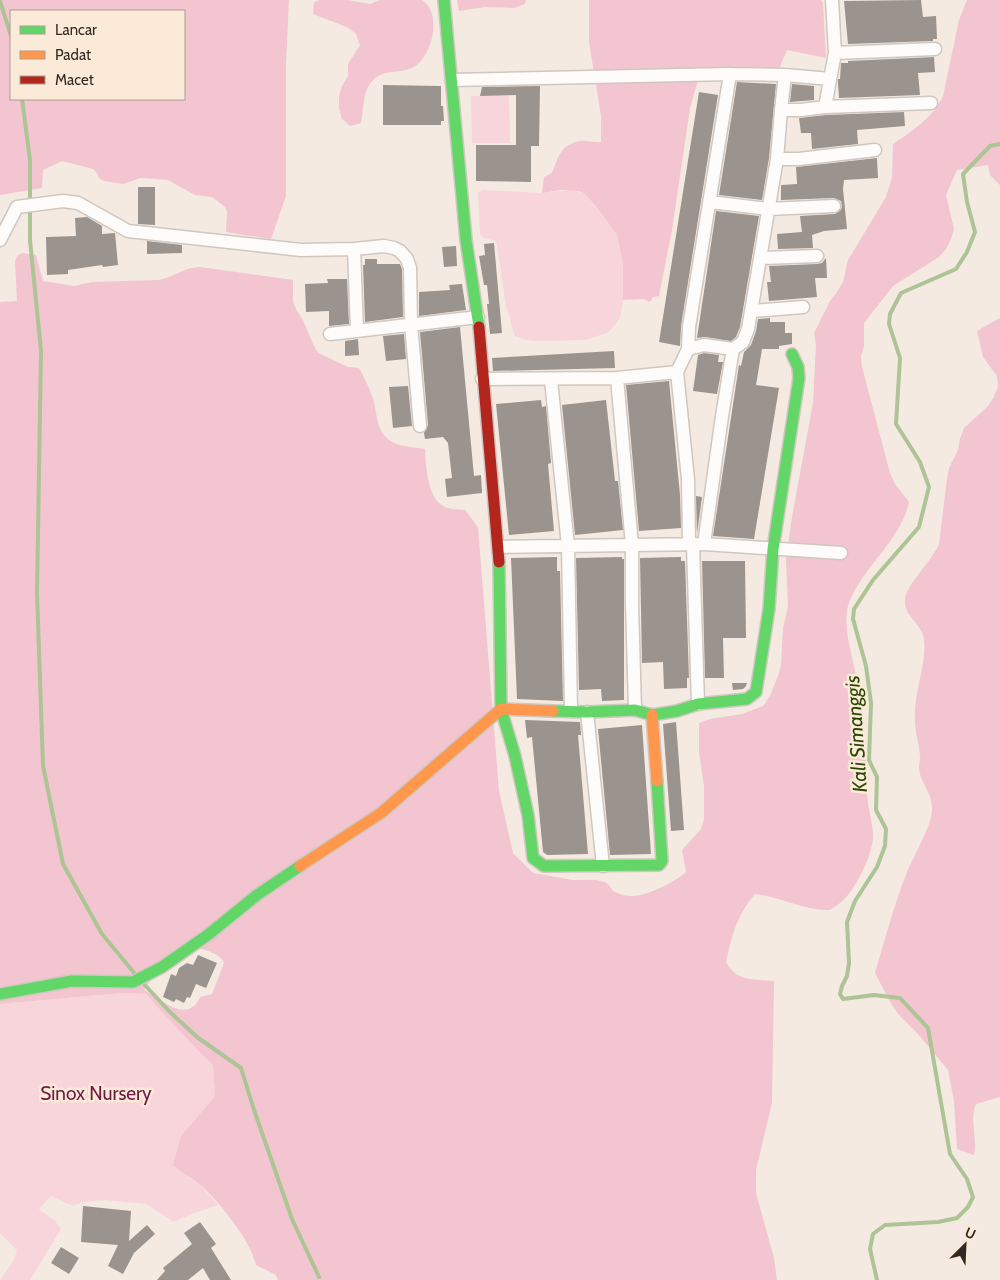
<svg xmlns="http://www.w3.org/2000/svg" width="1000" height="1280" font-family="Cabin,sans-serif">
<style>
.green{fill:#f7d5db}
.forest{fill:#f2c5d0;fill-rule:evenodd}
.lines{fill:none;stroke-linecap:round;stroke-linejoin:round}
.stream{stroke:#adc495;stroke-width:4}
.building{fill:#9b938e}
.street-casing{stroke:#cfc7c0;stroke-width:15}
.fast-casing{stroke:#cfc7c0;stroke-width:14}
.slow-casing{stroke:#cfc7c0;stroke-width:14}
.jam-casing{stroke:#cfc7c0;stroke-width:14}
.street{stroke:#fdfcfa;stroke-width:12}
.fast{stroke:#63d668;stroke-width:11}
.slow{stroke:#ff974d;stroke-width:11}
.jam{stroke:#b3261e;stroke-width:11}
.labels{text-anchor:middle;stroke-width:5;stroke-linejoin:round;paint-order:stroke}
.park-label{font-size:19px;fill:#6f1943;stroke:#fcead9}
.water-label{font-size:20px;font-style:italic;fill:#264600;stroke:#fcead9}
</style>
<rect width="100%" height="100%" fill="#f4eae1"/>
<path class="green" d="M471,96H509L510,143H472Z
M483,190L542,193L573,190L585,194L617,235L623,264V300L620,318L609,332L586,340L538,341L526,340L515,336C511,326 510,316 506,306L496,241L484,238L480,234L478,192Z
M122,993L146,994C168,1018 189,1043 213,1065L215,1096L181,1136L187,1177L198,1183L218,1205L191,1214L174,1222L146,1204L105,1200L82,1202L73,1206L51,1196L39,1209L55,1221L61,1229L30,1280H0L14,1260L17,1250L0,1233V1004Z"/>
<path class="forest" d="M0,0H289L286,65V196L271,239L226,232L227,212L225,207L216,200L212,197L195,195L168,180L141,178L123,184L104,181L99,178L97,173L93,169L62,161L43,170L42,188L0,195ZM11,11H184V99H11Z
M320,0H348L370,4L380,0H422C442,13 433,52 417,65C404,75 386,68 374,79C362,90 364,109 361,123L350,126L342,119L339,108V96L342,86L348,76V64L360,45L356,34L347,27L313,14L314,2Z
M457,0H526L525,4L514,8L485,7L459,11Z
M589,0H821L823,3L826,58L787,50L779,69L730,68L701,70L690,108L672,230L659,296L653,297L650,302L643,299L623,300V264L617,235L597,208L585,194L579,191L561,190L542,193L544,177L552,173C559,156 560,145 580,141C587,140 594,143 601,142V116L589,42Z
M967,0H1000V185L990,175L988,165L957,170L946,195L954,229L951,239L946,249L939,257L893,286L864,323V346L861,356L862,367L890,473L895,484L909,502C900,542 863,566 849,603C840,626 856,664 858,689C859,696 857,704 858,712C860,734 866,756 869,779C864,797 871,813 873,832C875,849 859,882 848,895C843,901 837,906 830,910C804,911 781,897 755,894C737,915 732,935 726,962C737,982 753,979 774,981L772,1103L756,1170V1193L774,1258L777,1280H278L276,1275L256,1265C251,1240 217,1199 198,1183C190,1177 181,1172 173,1165L181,1136L215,1096L213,1065C189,1043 168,1018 146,994L122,993L0,1004V302L17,301L15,261L17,256L22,253L36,255L43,281L74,286L92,282L159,280C174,277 185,267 200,267L293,280V302L297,311L303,320L313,344L318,353L348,367L359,368C364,377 369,387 372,396C378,410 374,427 388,439C397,447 414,447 425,449C426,466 427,499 445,507C451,510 459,509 465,510L478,527L499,791L513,853L533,873L573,880H597L607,883L613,891C619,894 625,896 632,896C645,897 677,881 686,872L682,850L701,829L704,819V786L699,752V723L710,719L742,714L763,706L770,696L778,676L781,665L783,628L788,607L786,560L792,517L813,403L816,345L814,333L830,301L837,292L843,282L848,260L886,197L892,177L893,144C911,132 934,117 943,96L959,20ZM197,948C206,950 221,954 224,963L212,994L200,997C188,1025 160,999 144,990L150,981Z
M1000,318V1097L976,1104C969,1121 978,1137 974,1155L957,1149L954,1101L948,1070L918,1034L898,1014L889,1000L875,973C885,939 894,905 907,872C914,855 932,826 932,809C932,793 921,783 919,770C918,765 921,760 920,755C919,744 915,732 915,721C913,692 927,667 924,639C922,623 903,616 905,599C907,584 932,561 939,544L947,478L949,468L958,450L960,439L964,428L988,406L994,397L998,386L997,376L983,357L977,331Z"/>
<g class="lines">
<path class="stream" d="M0,1L11,36
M22,99L30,160V240L41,351L37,593L43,766L63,864L102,934L136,975
M142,982L170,1012L197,1037L241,1068L254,1110L292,1219L319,1277
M877,1280L870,1249L873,1234L885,1225L938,1222L957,1218L968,1207L973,1197L967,1179L950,1154L928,1028L900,998L874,995L843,999L840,994L842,986L847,976L849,963L847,922L855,901L877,867L885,846L886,829L876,810L877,777L869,760L871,703L866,666L853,619L854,609L873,580L919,527L929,487L920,462L896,424L900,358L889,324L890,314L901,293L956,269L967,252L975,232L967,202L963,174L990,146L1000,144"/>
</g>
<path class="building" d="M921,0L923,17L936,16L937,39H933V41L848,44L844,1Z
M934,57L935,72L918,73L920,95L839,98L838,83V79H840L841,63H848V61Z
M737,82L776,84L769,158L762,200L719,195Z
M792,84L814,86V100L790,102Z
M383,85L441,86V106H443L444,121H441V125H383Z
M540,86L539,146H531V182L476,181V145H516V95L480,96L482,87Z
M699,92L718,95L681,326L680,346L659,342Z
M904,112L905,126L857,130L858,144L812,149L811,133H801L799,118L826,115Z
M877,158L878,178L844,180L843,189L847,229L824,231L812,235L813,248L778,249L777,234L802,232L800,216L835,214L841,210L842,206L841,201L834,198L781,200V185L797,184L796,167Z
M138,187H155V225L138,224Z
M716,211L759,216L740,327L736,337L731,341L705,337L697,338Z
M87,217L102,226V234L115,233L118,265L103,267L102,265L68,270V274L47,275L46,237L76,236L75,218Z
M147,241L182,245V253L147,254Z
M494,243L502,333L490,334L487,304H489L487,285H484L479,256L485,255L484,244Z
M456,246L457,266L444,267L442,247Z
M826,258L827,278H815L817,297L769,301L767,282H771L769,266L817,264L822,263Z
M365,259H377V264H400L402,269L403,317L365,322L363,265H365Z
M327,279H347L349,324L329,326V311L306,312L305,284L328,283Z
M462,284L466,310L419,316V292L450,290L449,285Z
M770,318V322H785V333H792V344L779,346V349H762L756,385L779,388L754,539L713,536L739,365L741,366L744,352L751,345L756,331L758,319Z
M460,327L474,476L481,475L482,493L447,497L445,479L452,478L448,443L443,437L425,439L424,433L428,425L420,332Z
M404,334L406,359L386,361L383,336Z
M358,339L359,355L345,356V341Z
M614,351L615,368L493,371L492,358Z
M704,353L719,355L718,362H723L717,394L693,391L698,355Z
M669,381L680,495L681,528L639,531L626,385Z
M408,386L412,426L393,428L389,387Z
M541,400L542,407L546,406L551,463L548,464L554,531L509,535L496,404Z
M606,400L615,481H618L623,530L575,535L562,405Z
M696,496L702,497L697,534Z
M557,557V571H560L563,701L517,699L511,558Z
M622,557V559H624V700L602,701L601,689L579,690L576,558Z
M681,557V561H685L689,678H687V688L664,689L663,662L642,663L640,558Z
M702,561H745L746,638H723L724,678H705Z
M732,683H747L746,686L743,689L733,690Z
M525,720L580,722L581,735H578L588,854L547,855L543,852L532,737L527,738Z
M676,722L684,830L671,831L663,724Z
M642,725L651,854L610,855L598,729Z
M198,955L217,963L206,988L196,984L190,998L187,997L184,1003L176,999L174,1002L163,997L171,974L176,976L179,968L187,963L193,965Z
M52,1091L72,1092L71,1102L51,1101Z
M83,1206L131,1211L129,1241L147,1225L155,1234L134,1253L123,1274L108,1266L118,1245L81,1242Z
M200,1222L216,1244L211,1248L231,1280H210L203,1268L188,1280H157L165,1271L163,1268L192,1244L184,1233Z
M61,1247L79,1258L69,1274L51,1263Z"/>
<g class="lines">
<defs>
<path id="street" d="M835,53L935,49
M452,80L730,74L785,75L830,79
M825,107L931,103
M781,110L785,75
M777,159H799L875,150
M710,202L768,209L834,206
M0,240L17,207L63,201L78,203L128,231L301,250L354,249L384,246L394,248L400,251L407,259L410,268L411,324L420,426
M354,249L357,330
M761,258L817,256
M752,311L803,307
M330,334L478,317
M688,349L689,327L730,74
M677,372L688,479L689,544
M617,378L632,545V603L635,710
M482,379L617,378L677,372L688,349L704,345L733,349L743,342L748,329L777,159L781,110H801L825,107L835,53L832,0
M551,380L568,546L571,711
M704,544L722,416L733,349
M693,545L698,704
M499,547L704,544L841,553
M587,712L603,866"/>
<path id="fast" d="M444,0L466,240L479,327
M499,562L501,709L515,756L528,815L533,858L544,866L659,865L662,861L657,781
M553,711L587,712L635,710L652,715L677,711L698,704L747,699L756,692L769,609L773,549L799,378L798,367L792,354
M0,994L72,981L133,982L162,967L209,934L257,895L300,866"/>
<path id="slow" d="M652,715L657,781
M300,866L381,813L501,709L553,711"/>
<path id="jam" d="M479,327L499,562"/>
</defs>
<use href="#street" class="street-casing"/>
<use href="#fast" class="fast-casing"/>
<use href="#slow" class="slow-casing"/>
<use href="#jam" class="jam-casing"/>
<use href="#street" class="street"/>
<use href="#fast" class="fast"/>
<use href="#slow" class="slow"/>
<use href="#jam" class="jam"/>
</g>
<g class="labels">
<g class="park-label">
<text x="96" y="1100">Sinox Nursery</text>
</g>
<g class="water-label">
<text transform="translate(856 734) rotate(-94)" y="7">Kali Simanggis</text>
</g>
</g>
<rect x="10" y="10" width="175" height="90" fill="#fcead9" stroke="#ab9d91"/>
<rect x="20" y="26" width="25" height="8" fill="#63d668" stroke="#ab9d91"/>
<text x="55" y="35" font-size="15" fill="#312a24">Lancar</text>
<rect x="20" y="51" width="25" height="8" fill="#ff974d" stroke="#ab9d91"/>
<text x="55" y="60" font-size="15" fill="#312a24">Padat</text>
<rect x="20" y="76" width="25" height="8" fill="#b3261e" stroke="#ab9d91"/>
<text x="55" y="85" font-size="15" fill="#312a24">Macet</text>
<g transform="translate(965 1245) rotate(24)" stroke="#fcead9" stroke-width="4" paint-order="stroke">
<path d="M0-4L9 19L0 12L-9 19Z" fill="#312a24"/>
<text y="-8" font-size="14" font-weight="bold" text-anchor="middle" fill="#312a24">U</text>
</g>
</svg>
